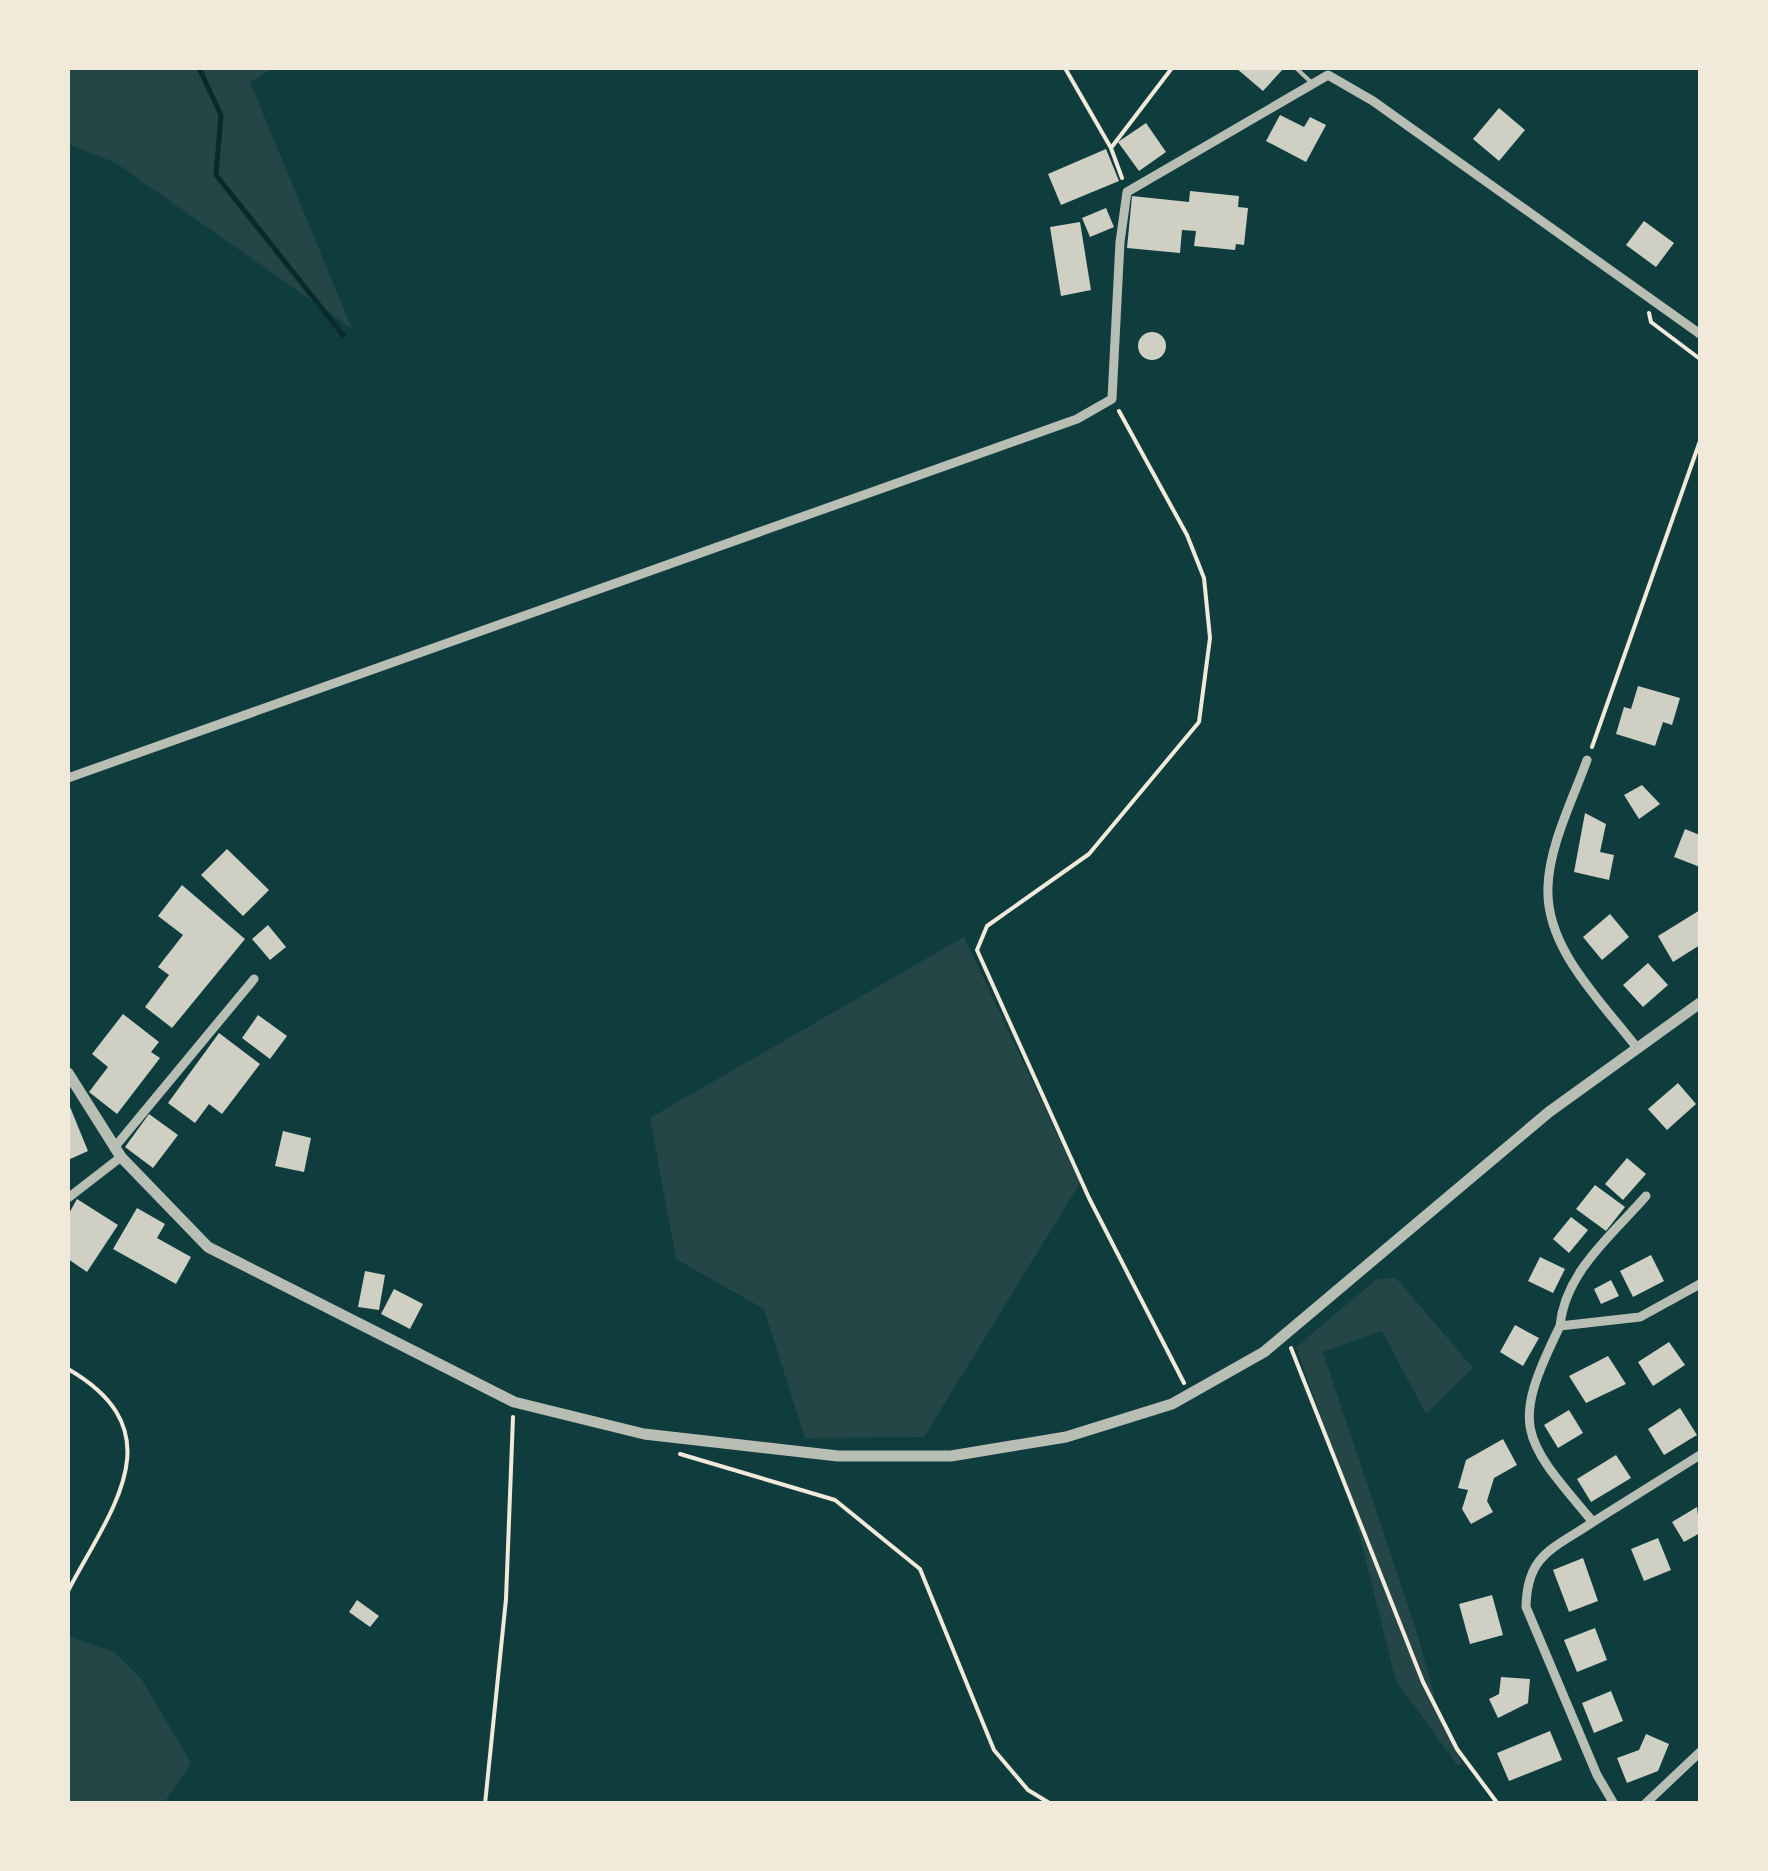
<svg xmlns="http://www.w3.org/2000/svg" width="1768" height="1871" font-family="'PT Sans Narrow',sans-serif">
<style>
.green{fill:#244646}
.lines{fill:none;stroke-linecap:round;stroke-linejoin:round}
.stream{stroke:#0a2a2b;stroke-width:5}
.building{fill:#cfcfc3}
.path{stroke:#f1e9da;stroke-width:4}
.service{stroke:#b8beb3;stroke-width:4}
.minor{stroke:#b8beb3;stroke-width:9}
.tertiary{stroke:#b8beb3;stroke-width:11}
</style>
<rect width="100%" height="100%" fill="#0f3d3e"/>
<path class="green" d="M68,68H274L250,82L352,329L116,163L68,144Z
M964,937L1080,1183L924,1437L805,1438L764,1309L676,1259L650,1118Z
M1396,1278L1473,1368L1426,1414L1382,1331L1323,1352L1419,1639L1435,1699L1462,1763L1458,1766L1396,1681L1350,1497L1296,1347L1377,1279Z
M68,1636L114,1652L142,1680L191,1763L164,1803H68Z"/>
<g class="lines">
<path class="stream" d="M199,68L221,115L216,175L343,335"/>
</g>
<path class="building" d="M1236,68H1284L1263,91Z
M1499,108L1525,130L1499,161L1473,139Z
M1280,115L1304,127L1310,117L1326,125L1306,162L1266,141Z
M1146,123L1166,152L1139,171L1118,142Z
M1106,149L1119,181L1061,205L1048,174Z
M1190,191L1239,196L1238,207L1248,208L1244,245L1236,244L1235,250L1194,246L1196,231L1182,230L1180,253L1127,248L1132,196L1189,202Z
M1106,208L1114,227L1090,237L1082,218Z
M1644,221L1674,243L1656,267L1626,245Z
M1080,222L1091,290L1061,296L1050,227Z
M1138 346a14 14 0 1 1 28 0a14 14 0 1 1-28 0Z
M1638,686L1680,698L1672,725L1663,722L1655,746L1616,734L1624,707L1631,709Z
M1642,785L1660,804L1639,819L1624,795Z
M1585,813L1606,824L1600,852L1614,855L1609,880L1574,872Z
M1685,829L1700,835V867L1674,857Z
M227,849L269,890L243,916L201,875Z
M182,885L245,939L172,1028L145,1007L169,975L158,967L183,935L158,916Z
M1700,910V945L1673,962L1658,936Z
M1610,914L1629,937L1602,960L1583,937Z
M268,925L286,947L270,960L252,939Z
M1648,963L1668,985L1643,1007L1623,985Z
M123,1014L159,1042L151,1052L160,1058L117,1114L89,1092L108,1067L92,1054Z
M258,1015L287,1036L270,1059L242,1038Z
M219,1033L260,1064L222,1114L209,1104L195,1123L168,1103Z
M1678,1083L1696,1104L1667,1130L1648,1109Z
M68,1102L88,1151L68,1160Z
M149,1114L178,1135L153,1168L125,1147Z
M283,1131L311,1138L304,1172L275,1166Z
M1627,1158L1646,1174L1623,1200L1605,1184Z
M1595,1185L1625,1207L1606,1231L1576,1209Z
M77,1199L118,1225L87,1272L68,1259V1215Z
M137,1208L165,1224L157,1238L191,1257L176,1284L113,1249Z
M1571,1217L1588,1230L1569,1253L1553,1239Z
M1651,1255L1664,1281L1633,1297L1620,1271Z
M1540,1257L1565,1269L1553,1293L1528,1281Z
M365,1271L385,1275L379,1310L358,1307Z
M1611,1280L1619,1296L1601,1304L1594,1289Z
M394,1289L423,1304L410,1329L381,1314Z
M1515,1325L1539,1338L1523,1366L1500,1352Z
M1669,1342L1685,1365L1653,1386L1638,1362Z
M1608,1356L1626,1384L1586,1403L1569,1376Z
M1680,1408L1697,1435L1664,1455L1648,1429Z
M1569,1410L1583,1433L1558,1448L1544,1425Z
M1503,1439L1517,1465L1494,1478L1487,1501L1493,1512L1471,1524L1462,1509L1468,1490L1458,1488L1466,1460Z
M1616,1455L1631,1478L1591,1502L1577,1479Z
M1697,1507L1700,1533L1684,1542L1672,1522Z
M1658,1538L1671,1570L1644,1581L1631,1549Z
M1583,1558L1598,1601L1569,1612L1553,1570Z
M1492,1595L1503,1635L1470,1644L1459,1604Z
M357,1600L379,1616L370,1627L349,1612Z
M1595,1628L1607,1660L1577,1672L1564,1640Z
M1501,1677L1530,1679L1528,1703L1498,1718L1489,1699L1499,1694Z
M1611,1691L1623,1721L1594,1733L1582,1703Z
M1550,1731L1562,1760L1509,1781L1497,1753Z
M1646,1734L1669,1744L1658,1771L1627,1783L1617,1758L1639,1750Z"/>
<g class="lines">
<path class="path" d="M1065,68L1111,148L1122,178
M1111,148L1172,68
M1649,313L1651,322L1700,359
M1119,411L1187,535L1204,578L1210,638L1199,722L1089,854L987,926L977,950L1089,1198L1184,1383
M1592,747L1700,441
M1291,1348L1423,1682L1457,1749L1498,1804
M68,1369C177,1432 111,1509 68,1591
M680,1454L835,1500L920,1569L994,1750L1028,1790L1051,1804
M485,1804L506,1599L513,1417"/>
<path class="service" d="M1296,68L1313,84"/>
<path class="minor" d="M1587,760C1573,799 1549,846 1548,887C1545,949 1603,1003 1637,1048
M68,778L1077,419L1112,399L1120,242L1127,192L1328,75L1373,101L1700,334
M114,1148L254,979
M68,1198L121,1157
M1700,1284L1640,1317L1560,1326C1510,1428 1521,1437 1593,1522L1700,1455
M1560,1326C1565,1272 1612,1235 1646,1196
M1593,1522C1553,1549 1527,1554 1526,1607L1597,1775L1614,1804
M1645,1804L1700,1752"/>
<path class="tertiary" d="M68,1073L121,1157L208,1247L514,1402L644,1434L838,1456H951L1066,1437L1172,1404L1264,1352L1549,1112L1700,1003"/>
</g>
<rect width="1768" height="1871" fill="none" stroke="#f1e9da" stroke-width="140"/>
</svg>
